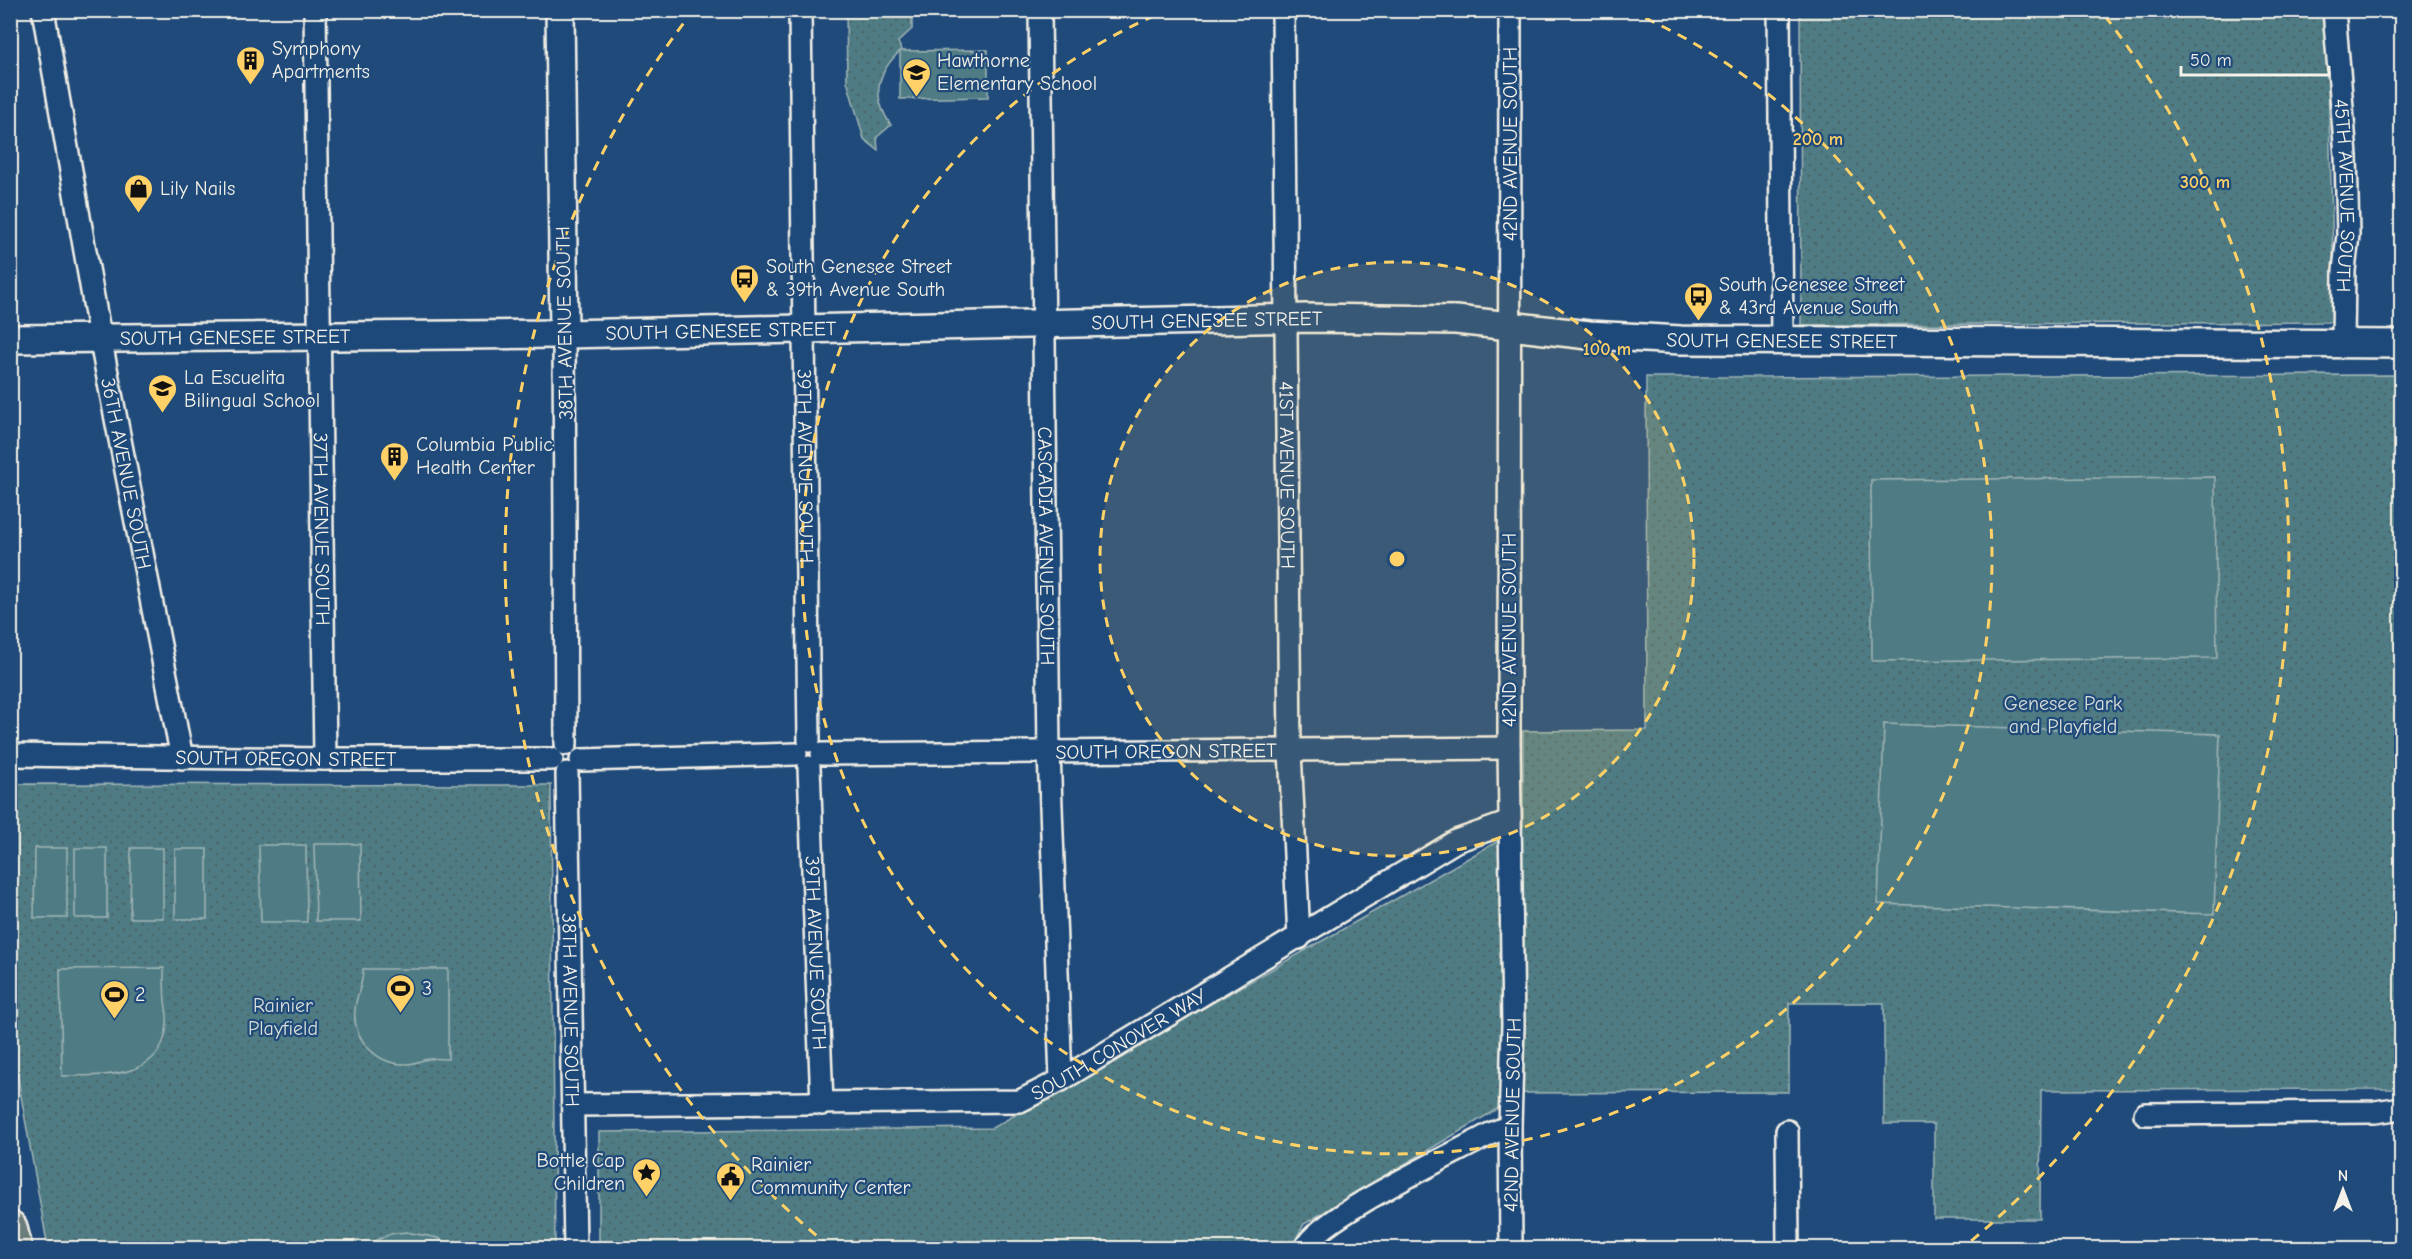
<svg xmlns="http://www.w3.org/2000/svg" width="2412" height="1259" font-family="'Comic Neue',sans-serif">
<style>
.park{fill:url(#park-dots);stroke:#a2b6b6;stroke-width:1.5}
.pitch{fill:#4f7c84;stroke:#a2b6b6;stroke-width:1.5}
.lines{fill:none;stroke-linecap:round;stroke-linejoin:round}
.minor-casing{stroke:#f4f1e8;stroke-width:26}
.tertiary-casing{stroke:#f4f1e8;stroke-width:32}
.primary-casing{stroke:#f4f1e8;stroke-width:38}
.minor{stroke:#1f4a7a;stroke-width:21}
.tertiary{stroke:#1f4a7a;stroke-width:27}
.primary{stroke:#6c7e7c;stroke-width:33}
.ring{fill:none;stroke:#ffd166;stroke-width:3;stroke-dasharray:10 8}
.labels{text-anchor:middle;stroke-width:4.5;stroke-linejoin:round;paint-order:stroke}
.poi-label{font-size:20px;fill:#f4f1e8;stroke:#1f4a7a;text-anchor:start}
.street-label{font-size:20px;fill:#f4f1e8;stroke:#1f4a7a}
.park-label{font-size:20px;fill:#dbdfd9;stroke:#1f4a7a}
.centre{fill:#ffd166;stroke:#1f4a7a;stroke-width:3}
.ring-label{font-size:18px;text-anchor:middle;font-weight:bold;fill:#ffd166;stroke:#1f4a7a;stroke-width:4.5;stroke-linejoin:round;paint-order:stroke}
</style>
<defs>
<pattern id="park-dots" width="8" height="8" patternUnits="userSpaceOnUse" patternTransform="scale(1.5)"><rect width="8" height="8" fill="#4f7c84"/><path d="M2 2h.1M6 6h.1" fill="none" stroke="#4c6568" stroke-width="1.8" stroke-linecap="round"/></pattern>
</defs>
<rect width="100%" height="100%" fill="#1f4a7a"/>
<filter id="ink" filterUnits="userSpaceOnUse"><feTurbulence type="fractalNoise" baseFrequency=".0167" numOctaves="2"/><feDisplacementMap in="SourceGraphic" scale="12" xChannelSelector="R" yChannelSelector="G"/><feConvolveMatrix kernelMatrix="1 2 1 2 8 2 1 2 1" color-interpolation-filters="sRGB"/></filter>
<g filter="url(#ink)">
<path class="park" d="M846,11H912V29L898,42L901,50C876,74 871,96 891,125L877,137L878,150L864,139L847,81Z
M1800,11H2326L2335,322L1801,325Z
M2401,375V1089L2041,1090L2040,1219H1934V1124H1884V1003H1789V1092L1524,1093L1304,1224L1291,1248H599V1132L992,1128L1523,827V731L1647,730L1646,377Z
M10,784L551,785L555,1248H48L11,1040Z"/>
<path class="pitch" d="M988,50V97L900,99V51Z
M2215,477L2217,658L1872,661L1871,480Z
M1884,724L2220,734L2214,914L1878,904Z
M314,844H360L361,921H316Z
M259,845H306L307,922H261Z
M35,848H67V918H34Z
M75,848H107V918H75Z
M131,848H163V918H130Z
M175,849H207V919H175Z
M164,968C164,979 164,990 165,1001C166,1009 168,1016 167,1024C163,1081 102,1075 62,1076L60,969Z
M363,969H448V1059C442,1059 435,1058 429,1059C421,1060 414,1064 406,1064C377,1065 352,1039 355,1010C356,994 363,987 363,969Z
M406,1232L438,1238L456,1248H360L390,1234Z"/>
<g class="lines">
<defs>
<g id="minor">
<path id="s1" d="M43,10L100,337L182,758"/>
<path id="s2" d="M315,10L325,759"/>
<path id="s3" d="M800,10L809,741"/>
<path id="s4" d="M1040,10L1049,752L1061,1080"/>
<path id="s5" d="M1283,10L1290,751L1299,938"/>
<path d="M1510,10L1509,748L1513,1025L1510,1126L1511,1248"/>
<path d="M1779,10L1782,340"/>
<path id="s6" d="M2334,10L2346,156L2348,235L2344,271L2343,343"/>
<path d="M564,334L566,744"/>
<path id="s7" d="M822,754L1509,748"/>
<path id="s8" d="M10,755L325,759H552"/>
<path d="M581,760L796,754"/>
<path id="s9" d="M809,767L822,1104"/>
<path id="s10" d="M567,773L575,1248"/>
<path id="s11" d="M574,1105L1020,1101L1061,1080L1456,841L1510,822"/>
<path d="M2145,1114L2375,1112L2402,1108"/>
<path d="M1787,1131L1788,1248"/>
<path d="M1305,1248C1319,1217 1454,1154 1490,1134L1510,1126"/>
</g>
<g id="tertiary">
<path d="M560,10L564,334"/>
<path id="s12" d="M10,339L564,334L1306,318L1456,320L1589,335L1681,340L2402,344"/>
</g>
<path id="primary" d="M10,1228L15,1248"/>
</defs>
<use href="#minor" class="minor-casing"/>
<use href="#tertiary" class="tertiary-casing"/>
<use href="#primary" class="primary-casing"/>
<use href="#minor" class="minor"/>
<use href="#tertiary" class="tertiary"/>
<use href="#primary" class="primary"/>
</g>
</g>
<circle cx="1397" cy="559" r="297" fill="#ffd166" fill-opacity=".12"/>
<g class="ring">
<circle cx="1397" cy="559" r="297"/>
<path d="M1629 11A595 595 0 1 1 1165 11"/>
<path d="M830 1247A892 892 0 0 1 689 16M2105 16A892 892 0 0 1 1964 1247"/>
</g>
<defs>
<symbol id="building-pin" viewBox="-11 -11 22 30"><path d="M0 17L-7.5 6A9.5 9.5 0 1 1 7.5 6Z" fill="#ffd166" stroke="#1f4a7a"/><path d="M-4-6H4V6H1V3H-1V6H-4ZM-2.5-4.3h1.7v1.8h-1.7ZM.8-4.3h1.7v1.8H.8ZM-2.5-1h1.7V.8h-1.7ZM.8-1h1.7V.8H.8Z" fill="#111"/></symbol>
<symbol id="school-pin" viewBox="-11 -11 22 30"><path d="M0 17L-7.5 6A9.5 9.5 0 1 1 7.5 6Z" fill="#ffd166" stroke="#1f4a7a"/><path d="M0-5L7-2L0 1L-7-2ZM-4 1L0 2.5L4 1V4Q0 6-4 4Z" fill="#111"/></symbol>
<symbol id="shop-pin" viewBox="-11 -11 22 30"><path d="M0 17L-7.5 6A9.5 9.5 0 1 1 7.5 6Z" fill="#ffd166" stroke="#1f4a7a"/><path d="M-5-2.5h2.3a2.7 3.5 0 0 1 5.4 0H5L5.5 6h-11ZM-1.5-2.5h3a1.5 2.3 0 0 0-3 0Z" fill="#111"/></symbol>
<symbol id="bus-pin" viewBox="-11 -11 22 30"><path d="M0 17L-7.5 6A9.5 9.5 0 1 1 7.5 6Z" fill="#ffd166" stroke="#1f4a7a"/><path d="M-5-6H5V4H4V6H2V4H-2V6H-4V4H-5ZM-3.5-4V0h7V-4ZM-3.5 1.2v1.5H-2V1.2ZM2 1.2v1.5H3.5V1.2Z" fill="#111"/></symbol>
<symbol id="stadium-pin" viewBox="-11 -11 22 30"><path d="M0 17L-7.5 6A9.5 9.5 0 1 1 7.5 6Z" fill="#ffd166" stroke="#1f4a7a"/><path d="M0-5a6.5 5 0 1 0 0 10a6.5 5 0 1 0 0-10ZM-3.5-1.8h7v3.6h-7Z" fill="#111"/></symbol>
<symbol id="sight-pin" viewBox="-11 -11 22 30"><path d="M0 17L-7.5 6A9.5 9.5 0 1 1 7.5 6Z" fill="#ffd166" stroke="#1f4a7a"/><path d="M0-6L1.8-2.2L6-1.7L2.9 1.2L3.7 5.4L0 3.3L-3.7 5.4L-2.9 1.2L-6-1.7L-1.8-2.2Z" fill="#111"/></symbol>
<symbol id="civic-pin" viewBox="-11 -11 22 30"><path d="M0 17L-7.5 6A9.5 9.5 0 1 1 7.5 6Z" fill="#ffd166" stroke="#1f4a7a"/><path d="M-.6-6.5H3V-4.5H.6V-3L4-1V1h2V6H-6V1h2V-1L-.6-3ZM-1.2 2.5V6h2.4V2.5Z" fill="#111"/></symbol>
</defs>
<g fill-rule="evenodd">
<use href="#building-pin" x="234" y="44" width="33" height="45"/>
<use href="#school-pin" x="900" y="56" width="33" height="45"/>
<use href="#shop-pin" x="122" y="172" width="33" height="45"/>
<use href="#bus-pin" x="728" y="262" width="33" height="45"/>
<use href="#bus-pin" x="1682" y="280" width="33" height="45"/>
<use href="#school-pin" x="146" y="372" width="33" height="45"/>
<use href="#building-pin" x="378" y="440" width="33" height="45"/>
<use href="#stadium-pin" x="384" y="972" width="33" height="45"/>
<use href="#stadium-pin" x="98" y="978" width="33" height="45"/>
<use href="#sight-pin" x="630" y="1156" width="33" height="45"/>
<use href="#civic-pin" x="714" y="1160" width="33" height="45"/>
</g>
<g class="labels">
<g class="poi-label">
<text x="272" y="55">Symphony<tspan x="272" dy="23">Apartments</tspan></text>
<text x="937" y="67">Hawthorne<tspan x="937" dy="23">Elementary School</tspan></text>
<text x="160" y="195">Lily Nails</text>
<text x="766" y="273">South Genesee Street<tspan x="766" dy="23">&amp; 39th Avenue South</tspan></text>
<text x="1719" y="291">South Genesee Street<tspan x="1719" dy="23">&amp; 43rd Avenue South</tspan></text>
<text x="184" y="384">La Escuelita<tspan x="184" dy="23">Bilingual School</tspan></text>
<text x="416" y="451">Columbia Public<tspan x="416" dy="23">Health Center</tspan></text>
<text x="422" y="995">3</text>
<text x="135" y="1001">2</text>
<text x="625" y="1167" text-anchor="end">Bottle Cap<tspan x="625" dy="23">Children</tspan></text>
<text x="751" y="1171">Rainier<tspan x="751" dy="23">Community Center</tspan></text>
</g>
<g class="street-label">
<text transform="translate(1510 144) rotate(-90)" y="7">42ND AVENUE SOUTH</text>
<text dy="7" stroke="none"><textPath href="#s6" startOffset="186">45TH AVENUE SOUTH</textPath></text>
<text dy="7" stroke="none"><textPath href="#s12" startOffset="1197">SOUTH GENESEE STREET</textPath></text>
<text transform="translate(564 323) rotate(-91)" y="7">38TH AVENUE SOUTH</text>
<text dy="7" stroke="none"><textPath href="#s12" startOffset="711">SOUTH GENESEE STREET</textPath></text>
<text dy="7" stroke="none"><textPath href="#s12" startOffset="225">SOUTH GENESEE STREET</textPath></text>
<text dy="7" stroke="none"><textPath href="#s12" startOffset="1773">SOUTH GENESEE STREET</textPath></text>
<text dy="7" stroke="none"><textPath href="#s3" startOffset="456">39TH AVENUE SOUTH</textPath></text>
<text dy="7" stroke="none"><textPath href="#s1" startOffset="471">36TH AVENUE SOUTH</textPath></text>
<text dy="7" stroke="none"><textPath href="#s5" startOffset="465">41ST AVENUE SOUTH</textPath></text>
<text dy="7" stroke="none"><textPath href="#s2" startOffset="519">37TH AVENUE SOUTH</textPath></text>
<text dy="7" stroke="none"><textPath href="#s4" startOffset="536">CASCADIA AVENUE SOUTH</textPath></text>
<text transform="translate(1509 630) rotate(-90)" y="7">42ND AVENUE SOUTH</text>
<text dy="7" stroke="none"><textPath href="#s7" startOffset="344">SOUTH OREGON STREET</textPath></text>
<text dy="7" stroke="none"><textPath href="#s8" startOffset="276">SOUTH OREGON STREET</textPath></text>
<text dy="7" stroke="none"><textPath href="#s9" startOffset="186">39TH AVENUE SOUTH</textPath></text>
<text dy="7" stroke="none"><textPath href="#s10" startOffset="237">38TH AVENUE SOUTH</textPath></text>
<text dy="7" stroke="none"><textPath href="#s11" startOffset="560">SOUTH CONOVER WAY</textPath></text>
<text transform="translate(1512 1115) rotate(-89)" y="7">42ND AVENUE SOUTH</text>
</g>
<g class="park-label">
<text x="2063" y="710">Genesee Park<tspan x="2063" dy="23">and Playfield</tspan></text>
<text x="283" y="1012">Rainier<tspan x="283" dy="23">Playfield</tspan></text>
</g>
</g>
<circle cx="1397" cy="559" r="9" class="centre"/>
<g class="ring-label">
<text x="1818" y="145">200 m</text>
<text x="2205" y="188">300 m</text>
<text x="1607" y="355">100 m</text>
</g>
<rect width="2412" height="1259" fill="none" stroke="#1f4a7a" stroke-width="36"/>
<rect x="18" y="18" width="2376" height="1223" fill="none" stroke="#f4f1e8" stroke-width="2" filter="url(#ink)"/>
<g transform="translate(2343 1190)" stroke="#1f4a7a" stroke-width="4.5" paint-order="stroke">
<path d="M0-4.5L10 22L0 15L-10 22Z" fill="#f4f1e8"/>
<text y="-9" font-size="16" font-weight="bold" text-anchor="middle" fill="#f4f1e8">N</text>
</g>
<path d="M2181 66v9h148v-9" fill="none" stroke="#f4f1e8" stroke-width="3"/>
<text x="2190" y="66" font-size="18" fill="#f4f1e8" stroke="#1f4a7a" stroke-width="4.5" paint-order="stroke">50 m</text>
</svg>
